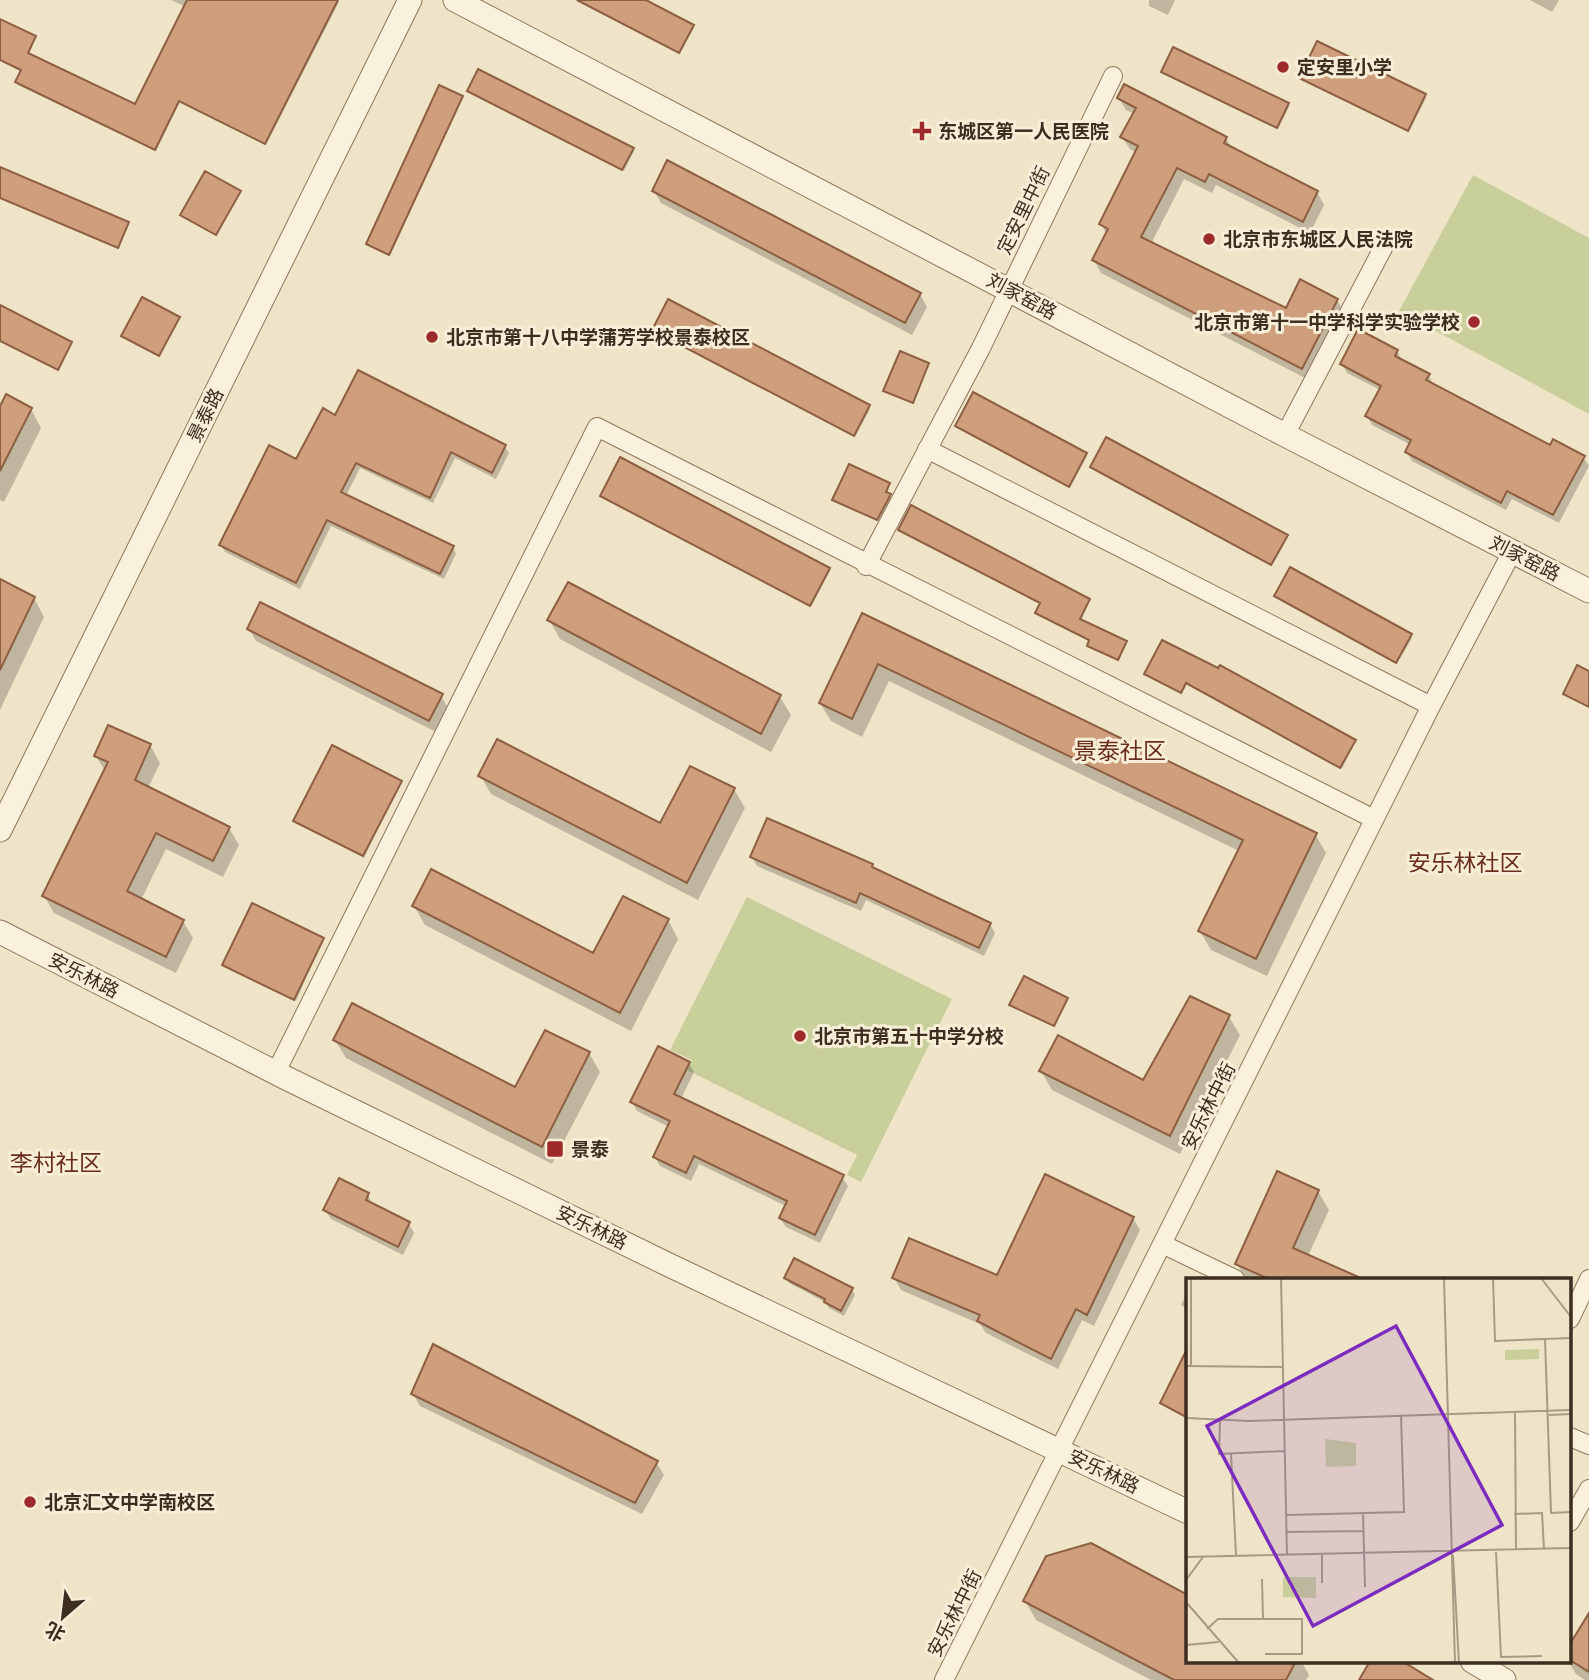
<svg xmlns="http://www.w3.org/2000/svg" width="1589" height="1680" font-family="'Roboto Serif','Noto Sans SC',serif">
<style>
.green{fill:#c9cf9b}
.shadow{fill:#0003}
.building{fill:#cf9f7d;stroke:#8d5f41;stroke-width:2}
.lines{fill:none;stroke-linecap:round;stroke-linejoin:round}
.minor-casing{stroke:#8d765c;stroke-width:20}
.tertiary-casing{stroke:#8d765c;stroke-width:25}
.minor{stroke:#faf1dc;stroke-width:18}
.tertiary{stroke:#faf1dc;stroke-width:23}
.poi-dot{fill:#9e2a2b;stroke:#f7eed8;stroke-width:2.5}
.labels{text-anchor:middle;stroke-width:6;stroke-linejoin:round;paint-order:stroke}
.poi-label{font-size:19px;font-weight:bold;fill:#3d2e20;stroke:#f7eed8;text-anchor:start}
.street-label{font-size:19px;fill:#3d2e20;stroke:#f7eed8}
.quarter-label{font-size:23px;fill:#6b2e1e;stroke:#f7eed8}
.inset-road{fill:none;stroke:#a89b85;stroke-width:2}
.view{fill:#7b2cbf;fill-opacity:0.15;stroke:#7b2cbf;stroke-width:3.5}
.inset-edge{fill:none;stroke:#3d2e20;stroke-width:3.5}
</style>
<rect width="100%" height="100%" fill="#f0e4c8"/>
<path class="green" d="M1473,175L1589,238V414L1399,311Z
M747,897L952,999L861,1182L847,1175L857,1155L687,1070L692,1060L670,1050Z"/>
<path class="shadow" d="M171,0L339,2L266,145L180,102L156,151L18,85L22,72L0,61V21L35,37L29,55L136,106L186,7Z
M576,0H642L694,28L680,54Z
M1149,0H1175L1168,15L1149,6Z
M1530,0H1559L1552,12Z
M1163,72L1288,104L1289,107L1278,129Z
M1301,78L1425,96L1426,98L1409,132Z
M469,91L632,149L634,151L624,171Z
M462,98L390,256L369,246L368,244Z
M1119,98L1226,138L1232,149L1317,192L1324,205L1310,233L1216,185L1212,193L1184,179L1151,244L1286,310L1337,300L1344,312L1309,380L1101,273L1094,260L1107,235L1101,224L1137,153L1130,149L1122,137L1134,114L1126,110Z
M0,169L128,223L119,249L0,198Z
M654,191L920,294L927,307L912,335L661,203Z
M239,192L217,236L182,215Z
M0,307L71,343L59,371L0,342Z
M178,319L160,357L123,336Z
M654,330L868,406L870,409L855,437Z
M1397,351L1402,360L1428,375L1433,384L1551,448L1583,457L1589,466L1559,523L1512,499L1506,510L1412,461L1407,452L1411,445L1372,425L1367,416L1380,390L1347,373L1342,364Z
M928,364L914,404L887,393L885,391Z
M359,372L505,447L509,453L496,479L455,458L433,503L360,468L346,496L453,547L456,554L444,579L331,526L300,589L225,552L221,545L336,417Z
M0,409H31L41,428L4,502L0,500Z
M957,426L1086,454L1087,456L1070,488Z
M1093,469L1286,536L1287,539L1272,566Z
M889,484L887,494L891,498L879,521L834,500Z
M602,496L829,569L830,571L811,607Z
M900,530L1089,601L1081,621L1126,642L1119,661L1090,648L1089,646L1097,643L1041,604Z
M0,581L34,598L44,617L0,710Z
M1276,596L1411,635L1412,638L1397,664Z
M863,615L1315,834L1326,853L1267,976L1211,950L1200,931L1239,851L889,681L862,737L831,721L820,703Z
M549,620L780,697L791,715L771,752L560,639Z
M249,629L441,696L448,708L436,732L256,641Z
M1219,671L1355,741L1342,769L1187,684L1182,694L1146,674Z
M150,745L160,763L148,788L229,828L239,845L223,877L166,849L141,900L183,921L193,938L176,973L54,913L44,896L105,771L96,756Z
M480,775L660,825L734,789L745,808L698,900L491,794Z
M400,782L364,858L295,821Z
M752,857L872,865L875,870L990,924L995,933L984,956L866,900L861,911L757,866Z
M414,906L594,955L668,920L678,939L631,1031L425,925Z
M323,939L296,1001L224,965Z
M1190,998L1229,1017L1240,1035L1180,1154L1052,1090L1041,1071L1144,1083Z
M1067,999L1055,1027L1011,1005Z
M335,1040L516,1089L589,1053L600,1072L552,1164L346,1058Z
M689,1063L694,1072L681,1099L842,1177L848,1186L820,1243L786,1227L780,1218L786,1206L699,1164L691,1181L660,1166L655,1157L669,1127L637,1111L632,1102Z
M1318,1191L1329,1210L1308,1256L1359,1279H1246L1237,1264Z
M368,1194L372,1205L409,1224L414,1233L403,1255L331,1219L325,1210Z
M1133,1218L1140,1230L1094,1326L1082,1320L1058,1369L986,1333L980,1324L901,1290L894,1278L997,1277Z
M786,1278L852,1289L855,1295L844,1316L829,1308L825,1302L789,1283Z
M1188,1290V1310L1181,1305Z
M413,1394L656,1462L664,1475L642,1514L420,1406Z
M1091,1544L1188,1597V1661H1301L1309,1675L1306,1680H1151L1036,1620L1025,1601Z
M1589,1616V1680H1585L1576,1674L1568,1661L1570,1647Z"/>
<path class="building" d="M187,0H338L265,144L179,101L155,150L15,82L21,70L0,60V19L36,36L28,53L135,104Z
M577,0H646L694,25L679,53Z
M1317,41L1426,94L1408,131L1299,78Z
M1173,47L1289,103L1277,128L1161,72Z
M478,69L634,148L622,170L467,91Z
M1124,84L1227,137L1224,143L1318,191L1303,222L1209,174L1205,182L1177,168L1141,237L1286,308L1300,279L1338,299L1302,369L1092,260L1108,229L1099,224L1138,146L1120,137L1136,108L1117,98Z
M439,85L463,96L389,255L366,244Z
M667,160L921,293L905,323L652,191Z
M0,167L129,222L118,248L0,198Z
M205,171L241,191L216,235L180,215Z
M142,297L180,317L159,356L121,336Z
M668,299L870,405L854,436L652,330Z
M0,305L72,342L58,370L0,341Z
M1358,329L1398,350L1395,356L1430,374L1426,380L1550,445L1553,439L1585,456L1553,515L1507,491L1501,503L1405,452L1411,440L1365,416L1381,386L1340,364Z
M900,351L929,363L913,403L883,391Z
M358,370L506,445L492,473L451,452L430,498L356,463L341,492L454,546L440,574L327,520L296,583L219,545L269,445L296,459L323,408L335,415Z
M973,392L1087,453L1069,487L955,426Z
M6,394L32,408L0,471V406Z
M1106,437L1288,535L1271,565L1090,467Z
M620,457L830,568L810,606L600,496Z
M849,464L890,483L886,492L891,494L877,520L832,500Z
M911,505L1090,599L1080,619L1127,641L1118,660L1087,646L1089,640L1035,613L1040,603L898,530Z
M1290,567L1412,634L1396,663L1274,596Z
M0,579L35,597L0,670Z
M568,582L781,695L761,734L547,620Z
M260,602L443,694L429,721L247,629Z
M862,613L1317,833L1256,959L1198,931L1243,840L878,664L852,719L819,703Z
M1162,640L1218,668L1220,665L1356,740L1340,768L1186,683L1181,693L1144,674Z
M1577,665L1589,671V707L1563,694Z
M108,725L151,744L135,780L230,827L213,861L156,833L127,891L184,920L166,957L42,896L108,762L94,756Z
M497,739L660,823L690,766L735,788L687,883L478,776Z
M332,745L402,781L363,856L293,821Z
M767,818L873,864L872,867L991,923L979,948L860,893L856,903L750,857Z
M431,869L593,953L623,896L669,919L620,1013L412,906Z
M252,903L324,938L294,1000L222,965Z
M1024,976L1068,998L1054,1026L1009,1005Z
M1190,996L1230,1015L1170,1136L1039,1071L1058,1035L1143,1080Z
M352,1003L515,1087L545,1030L590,1052L542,1147L333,1040Z
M658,1046L690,1062L674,1094L844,1175L815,1235L779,1218L787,1201L694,1156L686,1173L653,1157L670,1121L630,1102Z
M1277,1171L1319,1190L1293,1248L1363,1279H1269L1235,1264Z
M1045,1174L1134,1217L1087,1315L1076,1309L1051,1359L977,1321L980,1315L892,1278L909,1238L997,1275Z
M339,1178L369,1193L366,1200L410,1222L398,1247L323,1210Z
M794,1258L853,1288L841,1311L824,1302L825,1299L784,1278Z
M433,1344L658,1461L635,1503L411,1394Z
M1188,1347V1418L1160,1403Z
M1091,1543L1188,1595V1661H1296L1286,1680H1174L1023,1601L1046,1556Z
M1589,1613V1672L1570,1660V1644Z
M1370,1661H1402L1433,1680H1359Z"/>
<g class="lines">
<defs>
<path id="minor" d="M1285,435L1383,248
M927,449L1431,706
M866,566L981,348L1113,76
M276,1072L597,427L1374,819
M1162,1244L1235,1279
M1570,1319L1589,1279
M1570,1437L1589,1445
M1570,1522L1589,1489
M944,1680L1431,706L1512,552"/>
<path id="tertiary" d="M455,0L1285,435L1589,591
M0,830L410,0
M0,932L286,1078L669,1265L1188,1512
M1472,1661L1504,1680"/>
</defs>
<use href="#minor" class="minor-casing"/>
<use href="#tertiary" class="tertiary-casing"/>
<use href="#minor" class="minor"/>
<use href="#tertiary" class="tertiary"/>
</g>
<g class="poi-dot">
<circle cx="1283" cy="67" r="7"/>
<path d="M918.5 120.5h7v7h7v7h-7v7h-7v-7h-7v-7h7z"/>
<circle cx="1209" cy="239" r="7"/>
<circle cx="1474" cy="322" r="7"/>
<circle cx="432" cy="337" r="7"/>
<circle cx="800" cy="1036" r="7"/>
<rect x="546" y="1140" width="18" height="18" rx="3.5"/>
<circle cx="30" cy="1502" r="7"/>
</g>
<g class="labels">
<g class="poi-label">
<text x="1297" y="74">定安里小学</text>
<text x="938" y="138">东城区第一人民医院</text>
<text x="1223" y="246">北京市东城区人民法院</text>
<text x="1460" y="329" text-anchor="end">北京市第十一中学科学实验学校</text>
<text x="446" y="344">北京市第十八中学蒲芳学校景泰校区</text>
<text x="814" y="1043">北京市第五十中学分校</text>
<text x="571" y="1156">景泰</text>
<text x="44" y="1509">北京汇文中学南校区</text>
</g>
<g class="street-label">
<text transform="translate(1023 210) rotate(-64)" y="7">定安里中街</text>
<text transform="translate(1022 296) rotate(28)" y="7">刘家窑路</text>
<text transform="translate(205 415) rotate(-64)" y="7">景泰路</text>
<text transform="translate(1525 558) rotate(27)" y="7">刘家窑路</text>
<text transform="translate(84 975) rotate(27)" y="7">安乐林路</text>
<text transform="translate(1208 1106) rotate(-63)" y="7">安乐林中街</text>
<text transform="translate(592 1227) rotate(26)" y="7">安乐林路</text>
<text transform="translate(1104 1471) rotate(26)" y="7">安乐林路</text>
<text transform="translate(954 1613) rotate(-63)" y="7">安乐林中街</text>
</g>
<g class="quarter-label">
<text x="1120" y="759">景泰社区</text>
<text x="1465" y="871">安乐林社区</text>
<text x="56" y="1171">李村社区</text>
</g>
</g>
<g transform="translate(1186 1278)">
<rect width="385" height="385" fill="#f0e4c8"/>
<path d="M353,71V81L319,82V72ZM139,161L170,165V188L140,189ZM97,299H130V320L97,319Z" fill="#c9cf9b"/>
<path class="inset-road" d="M95,0L101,277M258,0L269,385M307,0L309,63L385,60M355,0L385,39M359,61L365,235L385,234M0,88L97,89M5,88V0M329,134L330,272M363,137L385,136M0,140L63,143L385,132M34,143L33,176L99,173M45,175L50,278M177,235L179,309M328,236L356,235L358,271M101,237L218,234L215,137M101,254L177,253M310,274L315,379L356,378M136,277V305M267,277L273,385M0,279L385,270M76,301L77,341M0,302L17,279M0,324L53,385M21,351L32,341H116V376H79M0,367L33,364"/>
<path class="view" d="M210,48L316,247L127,348L21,148Z"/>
<rect width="385" height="385" class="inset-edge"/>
</g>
<g transform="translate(63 1617) rotate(208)" stroke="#f7eed8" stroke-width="5" paint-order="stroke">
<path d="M0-5L12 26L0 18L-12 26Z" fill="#3d2e20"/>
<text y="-10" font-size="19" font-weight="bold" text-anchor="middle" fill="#3d2e20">北</text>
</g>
</svg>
